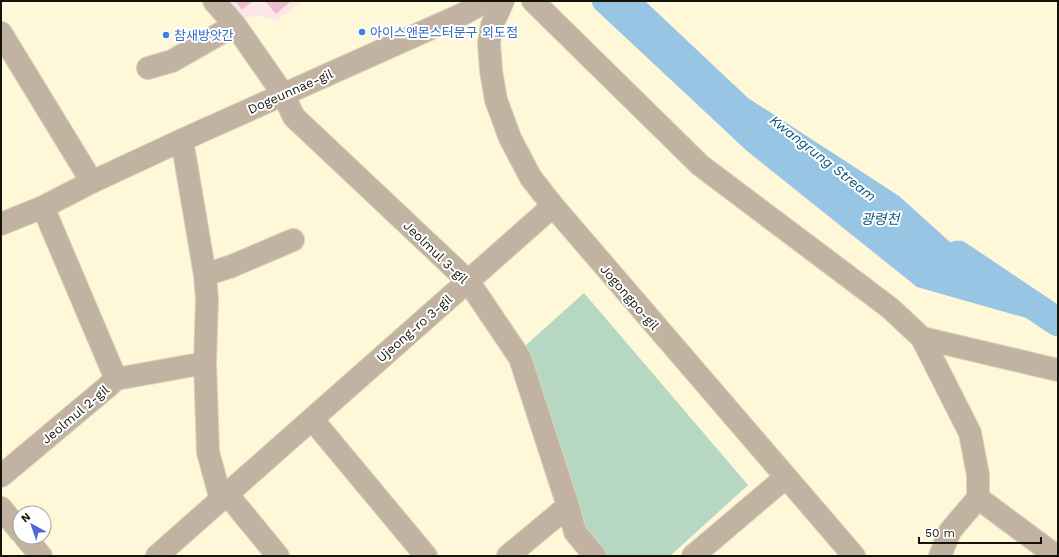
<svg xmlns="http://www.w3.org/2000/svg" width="1059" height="557" font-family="'Work Sans','Noto Sans KR',sans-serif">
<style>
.commercial{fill:#fde7e6}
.green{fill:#b6d7c2}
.water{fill:#98c5e4}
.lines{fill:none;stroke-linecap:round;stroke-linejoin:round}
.river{stroke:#98c5e4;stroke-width:29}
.building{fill:#efbcd0}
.minor-casing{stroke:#d9d4b7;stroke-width:24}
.minor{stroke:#c1b2a1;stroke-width:22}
.shop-dot{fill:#3f7fe0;stroke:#fff;stroke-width:1.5}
.labels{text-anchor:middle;stroke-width:4;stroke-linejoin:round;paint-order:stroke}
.shop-label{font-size:13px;fill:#366cbe;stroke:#fff;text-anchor:start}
.street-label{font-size:13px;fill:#161409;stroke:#fff}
.water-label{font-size:14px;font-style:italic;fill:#07567e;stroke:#fff}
</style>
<rect width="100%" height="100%" fill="#fef8d8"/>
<path class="commercial" d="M226,1H302L277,21L260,16L238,18Z"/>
<path class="green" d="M584,293L748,485L670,556H606L581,525L525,346Z"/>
<path class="water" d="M591,1H645L646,2L748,98L899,196L981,270L1058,322V327L917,287L747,151L594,8Z"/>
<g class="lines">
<path class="river" d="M958,255L1058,322"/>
</g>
<path class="building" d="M235,1H253L242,10Z
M265,1H291L276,14Z"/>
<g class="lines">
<defs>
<path id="minor" d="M214,1L235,25L283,94L294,117L468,281L520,358L568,506L575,532L595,556
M503,1L492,25L489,43L491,71L496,100L510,138L531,178L553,206L854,556
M533,1L700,165L890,308L922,338L1058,370
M1,33L92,182
M148,68L172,61L235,25
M182,140L205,275L207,299L205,363L208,452L221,500
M43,207L116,379
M1,224L43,207L92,182L182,140L463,14L487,1
M205,275L232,266L293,240
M922,338L970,433L978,475V498L950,531L940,556
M312,419L426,556
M1,476L106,388L116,379L205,363
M227,494L278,556
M978,498L1056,556
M1,508L20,531
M25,537L41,556
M157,556L553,206
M508,556L568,506
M693,556L786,477"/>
</defs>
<use href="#minor" class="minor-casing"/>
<use href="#minor" class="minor"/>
</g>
<g class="shop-dot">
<circle cx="362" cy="32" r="4"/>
<circle cx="166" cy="35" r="4"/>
</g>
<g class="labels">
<g class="shop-label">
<text x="370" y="37">아이스앤몬스터문구 외도점</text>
<text x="174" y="40">참새방앗간</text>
</g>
<g class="street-label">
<text transform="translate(290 91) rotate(-24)" y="5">Dogeunnae-gil</text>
<text transform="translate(436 252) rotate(44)" y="5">Jeolmul 3-gil</text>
<text transform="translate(630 297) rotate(49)" y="5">Jogongpo-gil</text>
<text transform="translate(414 328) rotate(-41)" y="5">Ujeong-ro 3-gil</text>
<text transform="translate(75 414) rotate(-40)" y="5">Jeolmul 2-gil</text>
</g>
<g class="water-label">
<text transform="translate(823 158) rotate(38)" y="5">Kwangrung Stream</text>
<text x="880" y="224">광령천</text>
</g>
</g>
<rect width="1059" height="557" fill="none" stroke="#161409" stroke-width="4"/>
<g transform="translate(32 525) rotate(320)"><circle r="19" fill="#ffffff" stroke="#a2a19d"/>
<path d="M0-3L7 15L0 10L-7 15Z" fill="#5067dc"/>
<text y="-6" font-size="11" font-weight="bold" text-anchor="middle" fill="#161409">N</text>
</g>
<path d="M919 537v6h122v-6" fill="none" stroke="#161409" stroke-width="2"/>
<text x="925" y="537" font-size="12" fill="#161409" stroke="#ffffff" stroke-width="3" paint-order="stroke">50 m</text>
</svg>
